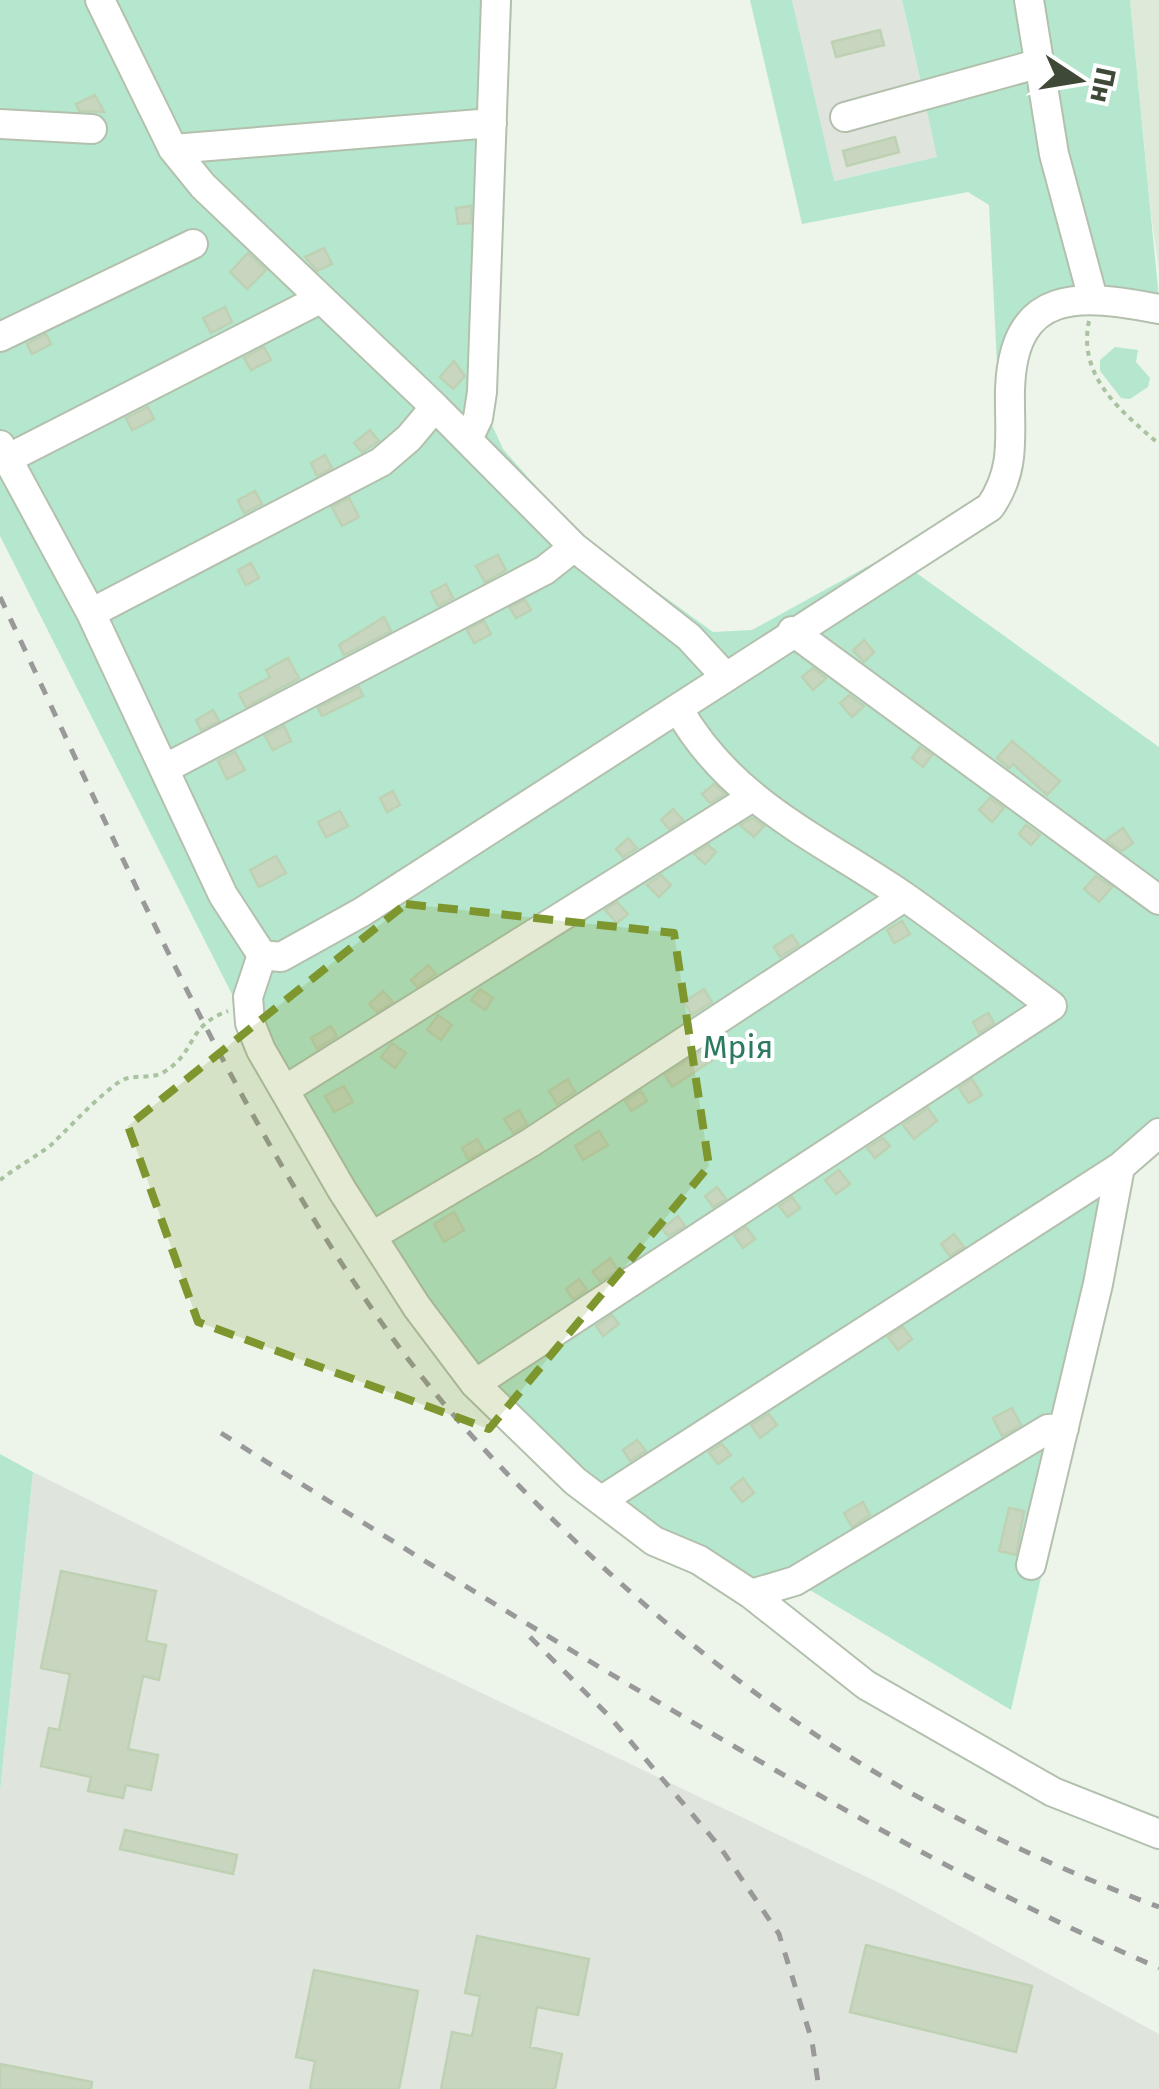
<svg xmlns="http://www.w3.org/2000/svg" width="1159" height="2089" font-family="'Fira Sans',sans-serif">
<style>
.residential{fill:#dde9d9}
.industrial{fill:#dfe5dc}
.green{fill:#b5e7ce}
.building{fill:#c8d6c0;stroke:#bed1b3;stroke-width:2.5}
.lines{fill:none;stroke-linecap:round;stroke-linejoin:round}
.minor-casing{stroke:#b3c0ad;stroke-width:32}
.path{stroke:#a9c29f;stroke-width:4;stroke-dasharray:5 5;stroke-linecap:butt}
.minor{stroke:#fff;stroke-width:28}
.rail{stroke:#999;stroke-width:5;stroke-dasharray:12 12;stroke-linecap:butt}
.marked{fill:#7d962e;fill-opacity:0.2;stroke:#7d962e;stroke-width:8;stroke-dasharray:20 12;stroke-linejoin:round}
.labels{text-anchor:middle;stroke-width:8;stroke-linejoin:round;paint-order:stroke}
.park-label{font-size:32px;fill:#2c7a60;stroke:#fff}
</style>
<rect width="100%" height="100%" fill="#edf5eb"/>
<path class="residential" d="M1130,0H1159V270L1151,213Z"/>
<path class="industrial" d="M792,0H902L938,157L833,181Z
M33,1472L350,1630L894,1890L1159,2034V2089H0V1792Z"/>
<path class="green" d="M0,0H512L492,425L503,449L578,534L713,632L752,630L890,554L1159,747V1145L1132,1176L1011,1710L803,1586L748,1600L469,1387L245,1020L0,536Z
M750,0H792L834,181L937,157L925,102L1029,74L1078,290L1049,292L1015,319L998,384L989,205L968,192L802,224Z
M902,0H1018L1025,60L922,87Z
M1036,0H1130L1159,299L1104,286L1087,252Z
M1115,347L1138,350L1136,362L1150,378L1148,387L1130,399L1121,398L1100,371V360Z
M0,1454L33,1472L0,1792Z"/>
<path class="building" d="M880,30L884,45L836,57L832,42Z
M95,95L104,112L79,111L76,104Z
M895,137L899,152L847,166L843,151Z
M471,206V223L458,224L456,208Z
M324,248L332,264L317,271L305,257Z
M248,253L266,270L247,289L230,272Z
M225,307L232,322L211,333L203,318Z
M46,334L51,344L32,354L27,344Z
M264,347L271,360L251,370L244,358Z
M454,361L465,376L453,389L440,377Z
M148,407L154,419L132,430L126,418Z
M370,430L379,441L362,452L354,443Z
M325,455L332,468L317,476L311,463Z
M255,491L262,504L244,513L238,500Z
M349,498L359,517L342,526L332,507Z
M498,555L506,570L485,582L476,566Z
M251,563L259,578L246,585L238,570Z
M446,584L453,598L438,606L431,592Z
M525,600L531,610L516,618L510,608Z
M384,617L391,631L344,655L339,645Z
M484,621L491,634L474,643L467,630Z
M864,640L874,652L864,662L853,650Z
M288,658L299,678L246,707L239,694L270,677L266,670Z
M813,668L826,678L813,690L802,677Z
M359,687L363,696L322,716L318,708Z
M849,695L864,706L852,717L840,703Z
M213,710L219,721L201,730L196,720Z
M284,726L291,741L273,750L265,736Z
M1012,741L1060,781L1047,795L1013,764L1009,768L997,758Z
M920,747L932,755L923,767L912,758Z
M235,752L245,770L227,779L218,761Z
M714,784L725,794L710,803L702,794Z
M393,791L400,805L387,812L380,798Z
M990,798L1004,808L992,822L979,810Z
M673,809L683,820L669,829L661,820Z
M340,811L348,826L326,837L318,822Z
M753,818L764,826L754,837L740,825Z
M1026,825L1040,835L1031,845L1019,834Z
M1123,828L1133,843L1122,851L1106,840Z
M628,838L637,848L623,857L616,849Z
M708,845L716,852L705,864L694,854Z
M276,856L286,873L259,887L250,870Z
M661,875L671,885L659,897L647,885Z
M1096,876L1112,887L1099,902L1084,889Z
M617,902L628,914L617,923L605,910Z
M902,921L910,934L894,943L887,930Z
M792,935L799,945L780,957L774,947Z
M428,965L436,974L417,987L411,980Z
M480,989L493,998L485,1010L471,1000Z
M704,989L712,1002L692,1015L684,1002Z
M383,991L393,1002L377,1012L369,1004Z
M988,1013L994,1023L979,1033L973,1022Z
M438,1015L452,1025L441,1040L427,1030Z
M331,1026L337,1036L317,1049L311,1038Z
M725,1035L732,1047L672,1087L665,1075Z
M392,1043L406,1053L395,1068L381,1057Z
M568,1079L575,1092L557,1104L549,1091Z
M972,1079L982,1095L969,1103L959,1088Z
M344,1086L353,1102L334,1112L325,1096Z
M641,1091L647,1101L631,1111L625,1101Z
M928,1108L937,1121L914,1139L903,1125Z
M519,1110L527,1124L513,1133L504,1119Z
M599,1131L608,1145L583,1160L575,1146Z
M883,1138L890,1146L875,1158L867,1148Z
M477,1139L484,1150L468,1159L462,1148Z
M839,1170L850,1184L836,1194L825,1180Z
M717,1187L726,1199L713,1207L705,1196Z
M792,1197L800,1208L788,1217L779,1206Z
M454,1212L464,1230L444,1242L434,1224Z
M678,1216L685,1226L668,1236L662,1229Z
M746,1227L755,1239L743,1248L734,1235Z
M954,1234L964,1247L950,1256L941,1244Z
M610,1258L618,1270L600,1281L592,1272Z
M579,1279L587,1290L573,1299L566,1289Z
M612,1315L619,1324L603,1336L596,1326Z
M903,1327L912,1339L898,1350L888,1337Z
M1012,1408L1021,1425L1002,1436L993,1418Z
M769,1414L777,1425L760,1438L751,1425Z
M637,1440L646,1451L630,1461L623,1450Z
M722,1444L731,1455L718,1464L709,1452Z
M743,1478L754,1493L742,1502L731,1488Z
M863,1502L870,1515L852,1527L844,1513Z
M1009,1508L1024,1511L1016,1555L999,1551Z
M61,1571L156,1591L146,1641L166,1645L159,1680L143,1676L128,1749L158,1755L151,1790L126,1785L123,1798L88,1791L91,1777L41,1766L49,1728L59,1730L70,1674L41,1668Z
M125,1830L237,1855L233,1874L120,1849Z
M477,1936L589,1959L578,2015L537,2007L530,2047L562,2054L555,2089H441L452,2032L472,2036L480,1996L465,1993Z
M866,1945L1032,1986L1016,2052L850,2012Z
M314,1970L418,1991L399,2089H310L315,2061L296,2057Z
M0,2064L92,2082L91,2089H0Z"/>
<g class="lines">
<defs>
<path id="minor" d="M100,0L173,149L203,186L435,407L574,547L689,637L724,675
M1029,0L1054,154L1093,299
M845,117L1037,64
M0,124L92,129
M173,149L492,123
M0,337L193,244
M468,439L478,418L482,392L496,0
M0,445L91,613L223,895L262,955L281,957L362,912L990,507C1017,468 1009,434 1010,390C1013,286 1082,294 1159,309
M7,459L320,299
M91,613L381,462L409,438L435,407
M792,631L1159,900
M164,769L545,570L574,547
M262,955L248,997L250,1023L261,1050L342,1190L417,1307L475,1384L575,1481L654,1541L699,1560L751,1594L866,1685L1053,1792L1159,1834
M286,1089L751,798
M374,1235L530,1143L904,897
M475,1384L1052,1006C1003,970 955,932 905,897C821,839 732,803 679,710
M602,1500L1120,1167L1159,1133
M1031,1565L1098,1284L1120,1167
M751,1594L795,1581L1048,1429L1064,1428"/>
</defs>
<use href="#minor" class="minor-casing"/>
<path class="path" d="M1089,321C1077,377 1122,412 1159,444
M0,1180C14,1169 40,1154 51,1145C73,1124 94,1100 119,1082C132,1073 151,1080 164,1072C198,1051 185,1027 228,1011"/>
<use href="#minor" class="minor"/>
<path class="rail" d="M0,597C120,850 232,1115 396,1343C448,1414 508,1477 572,1538C750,1709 929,1821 1159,1907
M221,1433C391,1541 562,1647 737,1748C875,1828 1013,1905 1159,1968
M530,1637L609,1716L720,1847L779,1934L812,2041L819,2089"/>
</g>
<path class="marked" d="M406,904L674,933L709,1166L489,1429L198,1322L128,1126Z"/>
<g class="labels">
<g class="park-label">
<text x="738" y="1058">Мрія</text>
</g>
</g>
<g transform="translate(1079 80) rotate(102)" stroke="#ffffff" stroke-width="8" paint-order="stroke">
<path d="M0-8L18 38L0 25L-18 38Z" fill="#3e4938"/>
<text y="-15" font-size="28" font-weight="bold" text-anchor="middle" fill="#3e4938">Пн</text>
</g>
</svg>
